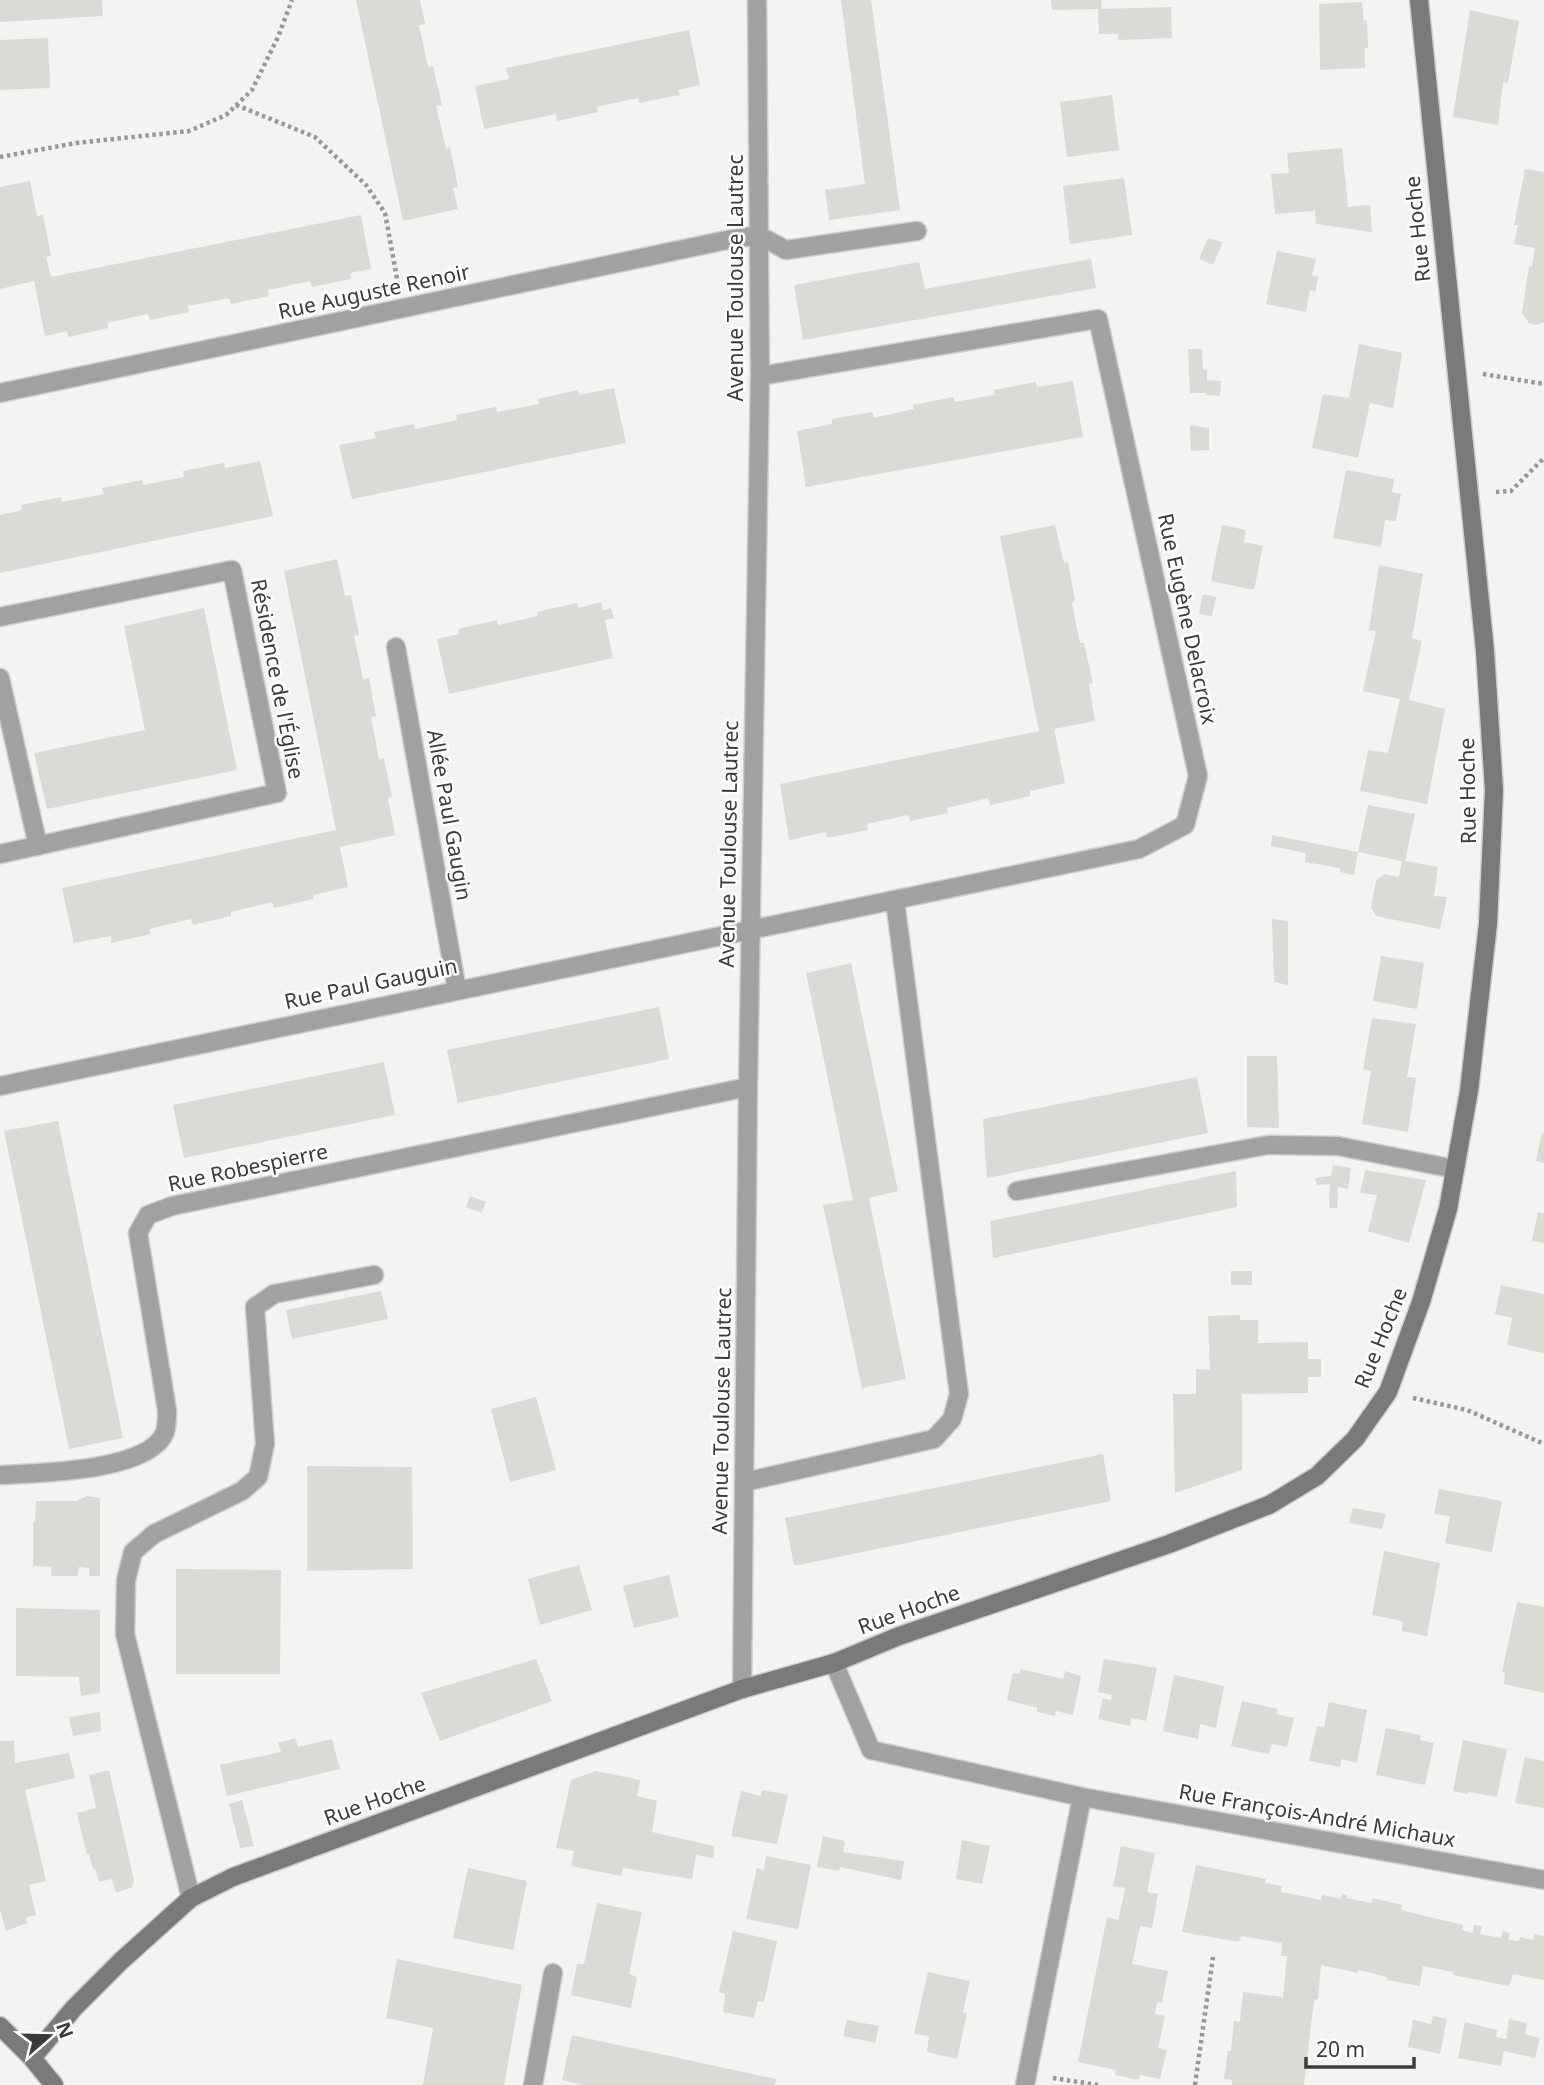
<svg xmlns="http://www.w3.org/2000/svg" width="1544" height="2085" font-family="'Noto Sans',sans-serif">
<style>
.building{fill:#dadad7}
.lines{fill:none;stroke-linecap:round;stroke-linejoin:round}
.lane-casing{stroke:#cdcfcd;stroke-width:21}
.street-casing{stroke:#cdcfcd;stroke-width:21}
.secondary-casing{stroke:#cdcfcd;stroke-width:21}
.path{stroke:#979997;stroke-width:4.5;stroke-dasharray:3.5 3.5;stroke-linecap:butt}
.lane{stroke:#a0a2a1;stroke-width:18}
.street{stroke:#a0a2a1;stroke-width:18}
.secondary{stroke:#797b7a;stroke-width:18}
.labels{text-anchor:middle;stroke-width:5;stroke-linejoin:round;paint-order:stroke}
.street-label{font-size:21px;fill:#3a3b3a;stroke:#fff}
</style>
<rect width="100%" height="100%" fill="#f2f4f2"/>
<path class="building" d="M0,0H102L103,16L0,22Z
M356,0H420L425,24L419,25L428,67L433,66L442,105L436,106L446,148L450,147L458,187L453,188L458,209L403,221Z
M841,0H871L900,210L829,220L825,190L865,184Z
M1051,0H1101L1102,9L1171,7L1172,38L1118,40V34H1099L1098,9L1052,10Z
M1362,2L1364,21L1367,20L1368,48H1365V68L1320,70L1319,4Z
M1470,10L1519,21L1508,83L1503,82L1498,125L1453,117Z
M689,30L700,85L678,90L680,95L639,103L638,98L596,107L598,112L557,121L556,114L484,129L475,86L509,79L506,68Z
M48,38L50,88L0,90V40Z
M1112,95L1119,150L1067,157L1060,102Z
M1342,148L1348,207L1370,205L1372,232L1316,224L1315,211L1275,214L1271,174L1289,173L1287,153Z
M1525,169L1544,172V322L1536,325L1529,323L1522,313L1529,266L1532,267L1535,248L1514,244L1518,225H1514Z
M1124,178L1132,235L1070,244L1063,186Z
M30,181L37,216L43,215L51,256L46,257L51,277L361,215L371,269L350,273L351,279L312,287L310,281L268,290L269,296L231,304L229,298L188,306L189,312L150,320L148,314L107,323L108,328L68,337L67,331L45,336L34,281L0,289V187Z
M1208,238L1223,242L1213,265L1199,259Z
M1277,251L1316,259L1312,275L1318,277L1315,292L1310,290L1306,312L1266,304Z
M1091,259L1096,288L803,340L794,285L919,262L925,289Z
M1359,344L1402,353L1393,408L1370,403L1358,458L1312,448L1323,394L1349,398Z
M1188,349H1202L1203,369L1207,370V380L1221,381L1220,396L1206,395V393H1190Z
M1073,381L1083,437L806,487L797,431L832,424V419L872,412L874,418L914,409L913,405L954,397V402L995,395L994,390L1036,382L1037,387Z
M614,388L626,443L352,499L339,445L376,438L374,432L413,424L415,429L457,420L456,415L496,407L497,412L539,404L538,399L578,390L579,395Z
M1190,425L1209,428V450L1191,451Z
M260,461L273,516L0,573V515L22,510L21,505L61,497L62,502L104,494L102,488L142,480L143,485L184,477L183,471L224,463L225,468Z
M1346,470L1394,479L1392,492L1401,494L1396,521L1385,520L1381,547L1333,538Z
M1055,525L1064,563L1068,562L1075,601L1072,603L1080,643H1084L1093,683L1089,684L1095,721L1054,729L1065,783L1030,791V796L990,805L988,798L947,808L948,813L910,821L908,815L867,824L868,830L827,838L826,832L789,840L780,784L1039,731L1000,536Z
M1222,525L1246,530L1244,542L1263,546L1254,590L1211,581Z
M337,559L345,596L351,595L359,635L354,636L363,679L369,678L376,716L371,717L379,759L384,758L392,797L388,798L395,835L340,847L348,887L313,895L314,899L274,908L272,902L231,912V916L193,925L191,919L149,929L151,934L111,943V936L74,943L62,888L336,830L284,571Z
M1379,565L1423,574L1412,638L1422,641L1409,700L1445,709L1427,804L1360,791L1368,750L1388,753L1400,699L1363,691L1376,631L1369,630Z
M1203,594L1216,597L1212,616L1199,614Z
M601,602L603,611L611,608L614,618L605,620L613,658L449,694L437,639L459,634L458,629L497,620L498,625L538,616L537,612L577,603L579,608Z
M204,608L237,770L47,809L34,753L145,730L124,626Z
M1368,805L1415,814L1405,861L1438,867L1434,896L1447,897L1440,929L1376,916L1371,907L1376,881L1384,874L1399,877L1402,861L1358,852Z
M1272,835L1358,852L1354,875L1340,872V868L1305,862L1306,853L1271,846Z
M1272,919L1288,921V985L1274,982Z
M1381,956L1424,963L1417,1009L1373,1001Z
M851,963L898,1191L869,1198L906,1379L862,1388L823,1205L853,1200L806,973Z
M659,1007L669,1059L458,1103L447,1050Z
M1372,1018L1416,1024L1407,1077L1416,1078L1408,1132L1362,1124L1371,1071L1363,1069Z
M1247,1056H1277L1279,1128L1247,1127Z
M384,1062L395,1115L184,1158L173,1105Z
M1197,1077L1208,1133L987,1178L983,1119Z
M58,1121L123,1438L69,1449L4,1131Z
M1542,1132L1544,1133V1163L1536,1161Z
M1333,1165L1351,1168L1348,1189L1338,1187L1337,1208H1329L1330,1184L1317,1185L1315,1178L1331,1176Z
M1365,1170L1426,1180L1409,1243L1368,1231L1377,1195L1360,1193Z
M1236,1171L1237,1207L993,1258L990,1221Z
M470,1196L486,1202L482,1213L466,1207Z
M1538,1212L1544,1213V1243L1532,1241Z
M1231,1271H1252V1285H1231Z
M1501,1285L1544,1294V1353L1507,1345L1512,1318L1495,1314Z
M381,1291L388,1319L292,1339L286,1310Z
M1240,1315V1320H1258V1343L1308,1342V1359H1321V1377H1308V1393L1242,1394V1470L1175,1493L1173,1394H1196V1369L1210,1370L1208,1316Z
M536,1397L556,1470L510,1482L491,1409Z
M1103,1454L1111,1501L794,1566L785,1518Z
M307,1466L412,1467L413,1569L307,1571Z
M1439,1489L1502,1501L1492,1552L1445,1543L1450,1516L1434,1514Z
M87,1496L100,1498V1576H89V1568L79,1567L78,1576H51V1567L33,1566V1522L35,1521L36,1501H76Z
M1353,1508L1386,1514L1382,1529L1349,1523Z
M1384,1551L1440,1563L1427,1636L1402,1631L1403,1621L1372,1615Z
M579,1565L592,1610L540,1625L528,1579Z
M176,1569L281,1570L280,1674H176Z
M669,1575L679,1617L634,1628L623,1586Z
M1517,1602L1544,1607V1693L1504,1684L1505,1673L1502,1672Z
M16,1608L100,1610V1693L81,1696L79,1677L16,1676Z
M536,1659L552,1701L440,1741L421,1693Z
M1104,1659L1157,1668L1146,1721L1131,1718L1130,1726L1098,1719L1103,1698L1111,1700L1112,1695L1098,1692Z
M1021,1669L1063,1679L1065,1671L1081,1676L1073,1715L1056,1711L1055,1716L1037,1712V1708L1007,1700L1013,1673L1019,1674Z
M1174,1675L1224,1686L1216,1728L1200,1724L1198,1739L1163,1731Z
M1242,1701L1278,1709L1276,1714L1294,1718L1287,1747L1272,1744L1269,1754L1231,1746Z
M1329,1702L1367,1710L1357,1763L1342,1759L1340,1767L1309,1761L1317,1726L1324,1727Z
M100,1712L101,1731L73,1736L69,1717Z
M1386,1728L1421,1735L1420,1740L1434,1743L1425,1785L1376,1775Z
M295,1738L298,1747L332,1739L340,1769L227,1796L220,1765L281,1752L278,1743Z
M1463,1740L1507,1749L1497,1797L1469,1792L1468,1794L1453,1791Z
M0,1741H14L15,1763L69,1753L75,1778L25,1790L46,1881L29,1885L36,1915L26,1917L27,1923L6,1931L0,1910Z
M1525,1757L1544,1761V1808L1515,1803Z
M109,1770L134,1880L132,1887L116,1893L112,1879L99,1882L95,1868L93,1869L89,1854L87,1855L77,1813L96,1808L89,1775Z
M596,1771L640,1780L637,1796L657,1801L652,1832L714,1846L713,1858L696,1855L692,1879L623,1868L621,1876L571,1866L574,1851L556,1848L571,1780Z
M762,1790L788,1795L777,1844L731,1836L741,1791L761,1796Z
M242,1800L254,1846L240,1848L229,1804Z
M823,1836L845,1841L843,1852L904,1861L901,1880L840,1867L839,1871L817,1867Z
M962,1840L990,1846L982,1884L956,1879Z
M1121,1846L1155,1853L1147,1892L1158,1894L1152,1928L1140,1926L1132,1964L1168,1971L1162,2003L1157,2002L1155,2014L1165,2016L1158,2048L1167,2050L1160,2079L1140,2075L1139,2080L1115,2075L1116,2070L1078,2062L1107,1917L1118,1920L1122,1904L1125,1888L1113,1886Z
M766,1856L811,1865L798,1929L746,1919L757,1868L764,1870Z
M1196,1865L1266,1879L1265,1883L1282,1886L1281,1892L1321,1900L1322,1895L1341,1899L1342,1894L1347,1895L1346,1898L1371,1903L1373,1898L1402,1905L1401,1910L1463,1925L1462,1930L1473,1933L1474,1925L1482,1926L1480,1934L1501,1938L1503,1931L1510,1933L1508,1940L1519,1941L1520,1937L1533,1940L1534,1934L1544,1936V1980L1513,1974L1509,1986L1453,1975V1972L1423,1966L1420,1986L1387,1980V1977L1375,1974L1358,1970V1973L1321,1965L1318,1999L1314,2000L1304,2085H1232V2080L1224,2079L1228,2051H1231L1234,2021L1240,2022L1243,1992L1283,1997L1287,1956H1281L1282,1943L1241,1936L1239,1942L1182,1932Z
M468,1868L527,1881L513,1950L453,1938Z
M597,1903L642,1912L629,1974L637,1977L631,2008L571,1995L577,1964H584Z
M733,1931L777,1941L764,2002L758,2001L754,2018L723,2012L725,1994L719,1992Z
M397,1959L522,1985L504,2085H423L433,2028L386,2018Z
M928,1972L970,1981L963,2012L967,2013L957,2059L927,2052L929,2036L914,2034Z
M1433,2016L1447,2019L1440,2054L1408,2047L1413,2020L1431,2024Z
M1509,2019L1527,2023L1525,2034L1540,2038L1535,2058L1504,2051L1501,2066L1458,2058L1465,2022L1497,2030L1496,2037L1506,2039Z
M847,2020L879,2026L875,2043L843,2036Z
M572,2035L776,2079L775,2085H583L562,2080Z"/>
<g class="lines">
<defs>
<path id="lane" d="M758,235L786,250L917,231
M396,647L457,990
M0,678L38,846
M1017,1191L1268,1145L1338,1146L1455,1169"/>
<path id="street" d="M0,393L722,241L758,235
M0,617L232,570L277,793L0,854
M0,1086L1139,849L1185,825L1198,776L1098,319L760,376
M0,1475C36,1473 150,1472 165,1432C167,1426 167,1417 167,1410L138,1233L148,1215L172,1206L748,1087
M744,1482L934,1439L952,1419L959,1394L895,901
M834,1663L871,1750L1082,1797L1544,1880
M742,1689L748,1087L760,376L757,0
M191,1898L125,1634L126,1580L133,1552L154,1534L242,1491L258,1477L265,1444L255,1307L274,1294L374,1275
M533,2085L553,1973
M1025,2085L1082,1797"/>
<path id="secondary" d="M0,2026L32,2058L54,2085
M32,2058L74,2008L121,1961L191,1898L233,1877L742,1689L834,1663L899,1636L1169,1544L1269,1505L1317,1476L1355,1439L1388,1392L1421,1302L1448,1209L1469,1091L1488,924L1494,790L1485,651L1419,0"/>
</defs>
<use href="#lane" class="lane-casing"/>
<use href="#street" class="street-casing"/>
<use href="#secondary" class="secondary-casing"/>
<path class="path" d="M236,105L315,137L366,185L385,213L398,284
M0,157L76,143L189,131L226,115L252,90L278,37L292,0
M1483,374L1544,384
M1496,492L1511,491L1544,458
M1413,1398L1467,1410L1544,1444
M1053,2078L1098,2085
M1195,2085L1213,1957"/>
<use href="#lane" class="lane"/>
<use href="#street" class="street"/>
<use href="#secondary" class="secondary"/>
</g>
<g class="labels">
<g class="street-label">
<text transform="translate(1418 229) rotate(-96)" y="7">Rue Hoche</text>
<text transform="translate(736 278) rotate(-90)" y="7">Avenue Toulouse Lautrec</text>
<text transform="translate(374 292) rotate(-12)" y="7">Rue Auguste Renoir</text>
<text transform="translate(1187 619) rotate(78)" y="7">Rue Eugène Delacroix</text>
<text transform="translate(277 679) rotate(79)" y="7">Résidence de l'Église</text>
<text transform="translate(1468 791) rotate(-91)" y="7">Rue Hoche</text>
<text transform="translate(449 815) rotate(80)" y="7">Allée Paul Gaugin</text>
<text transform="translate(729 844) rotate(-89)" y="7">Avenue Toulouse Lautrec</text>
<text transform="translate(371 984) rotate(-12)" y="7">Rue Paul Gauguin</text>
<text transform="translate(248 1168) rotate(-12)" y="7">Rue Robespierre</text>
<text transform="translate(1381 1338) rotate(-68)" y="7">Rue Hoche</text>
<text transform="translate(722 1411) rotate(-89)" y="7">Avenue Toulouse Lautrec</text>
<text transform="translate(909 1610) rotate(-20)" y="7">Rue Hoche</text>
<text transform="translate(375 1801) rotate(-20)" y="7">Rue Hoche</text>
<text transform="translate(1317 1816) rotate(10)" y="7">Rue François-André Michaux</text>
</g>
</g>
<g transform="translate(49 2036) rotate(70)" stroke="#ffffff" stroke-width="5" paint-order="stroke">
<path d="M0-5L12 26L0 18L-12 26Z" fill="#3a3b3a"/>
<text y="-10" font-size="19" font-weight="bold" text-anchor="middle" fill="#3a3b3a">N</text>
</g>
<path d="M1306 2057v10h108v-10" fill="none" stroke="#3a3b3a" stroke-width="3.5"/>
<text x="1316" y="2057" font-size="21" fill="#3a3b3a" stroke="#ffffff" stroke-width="5" paint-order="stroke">20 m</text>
</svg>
